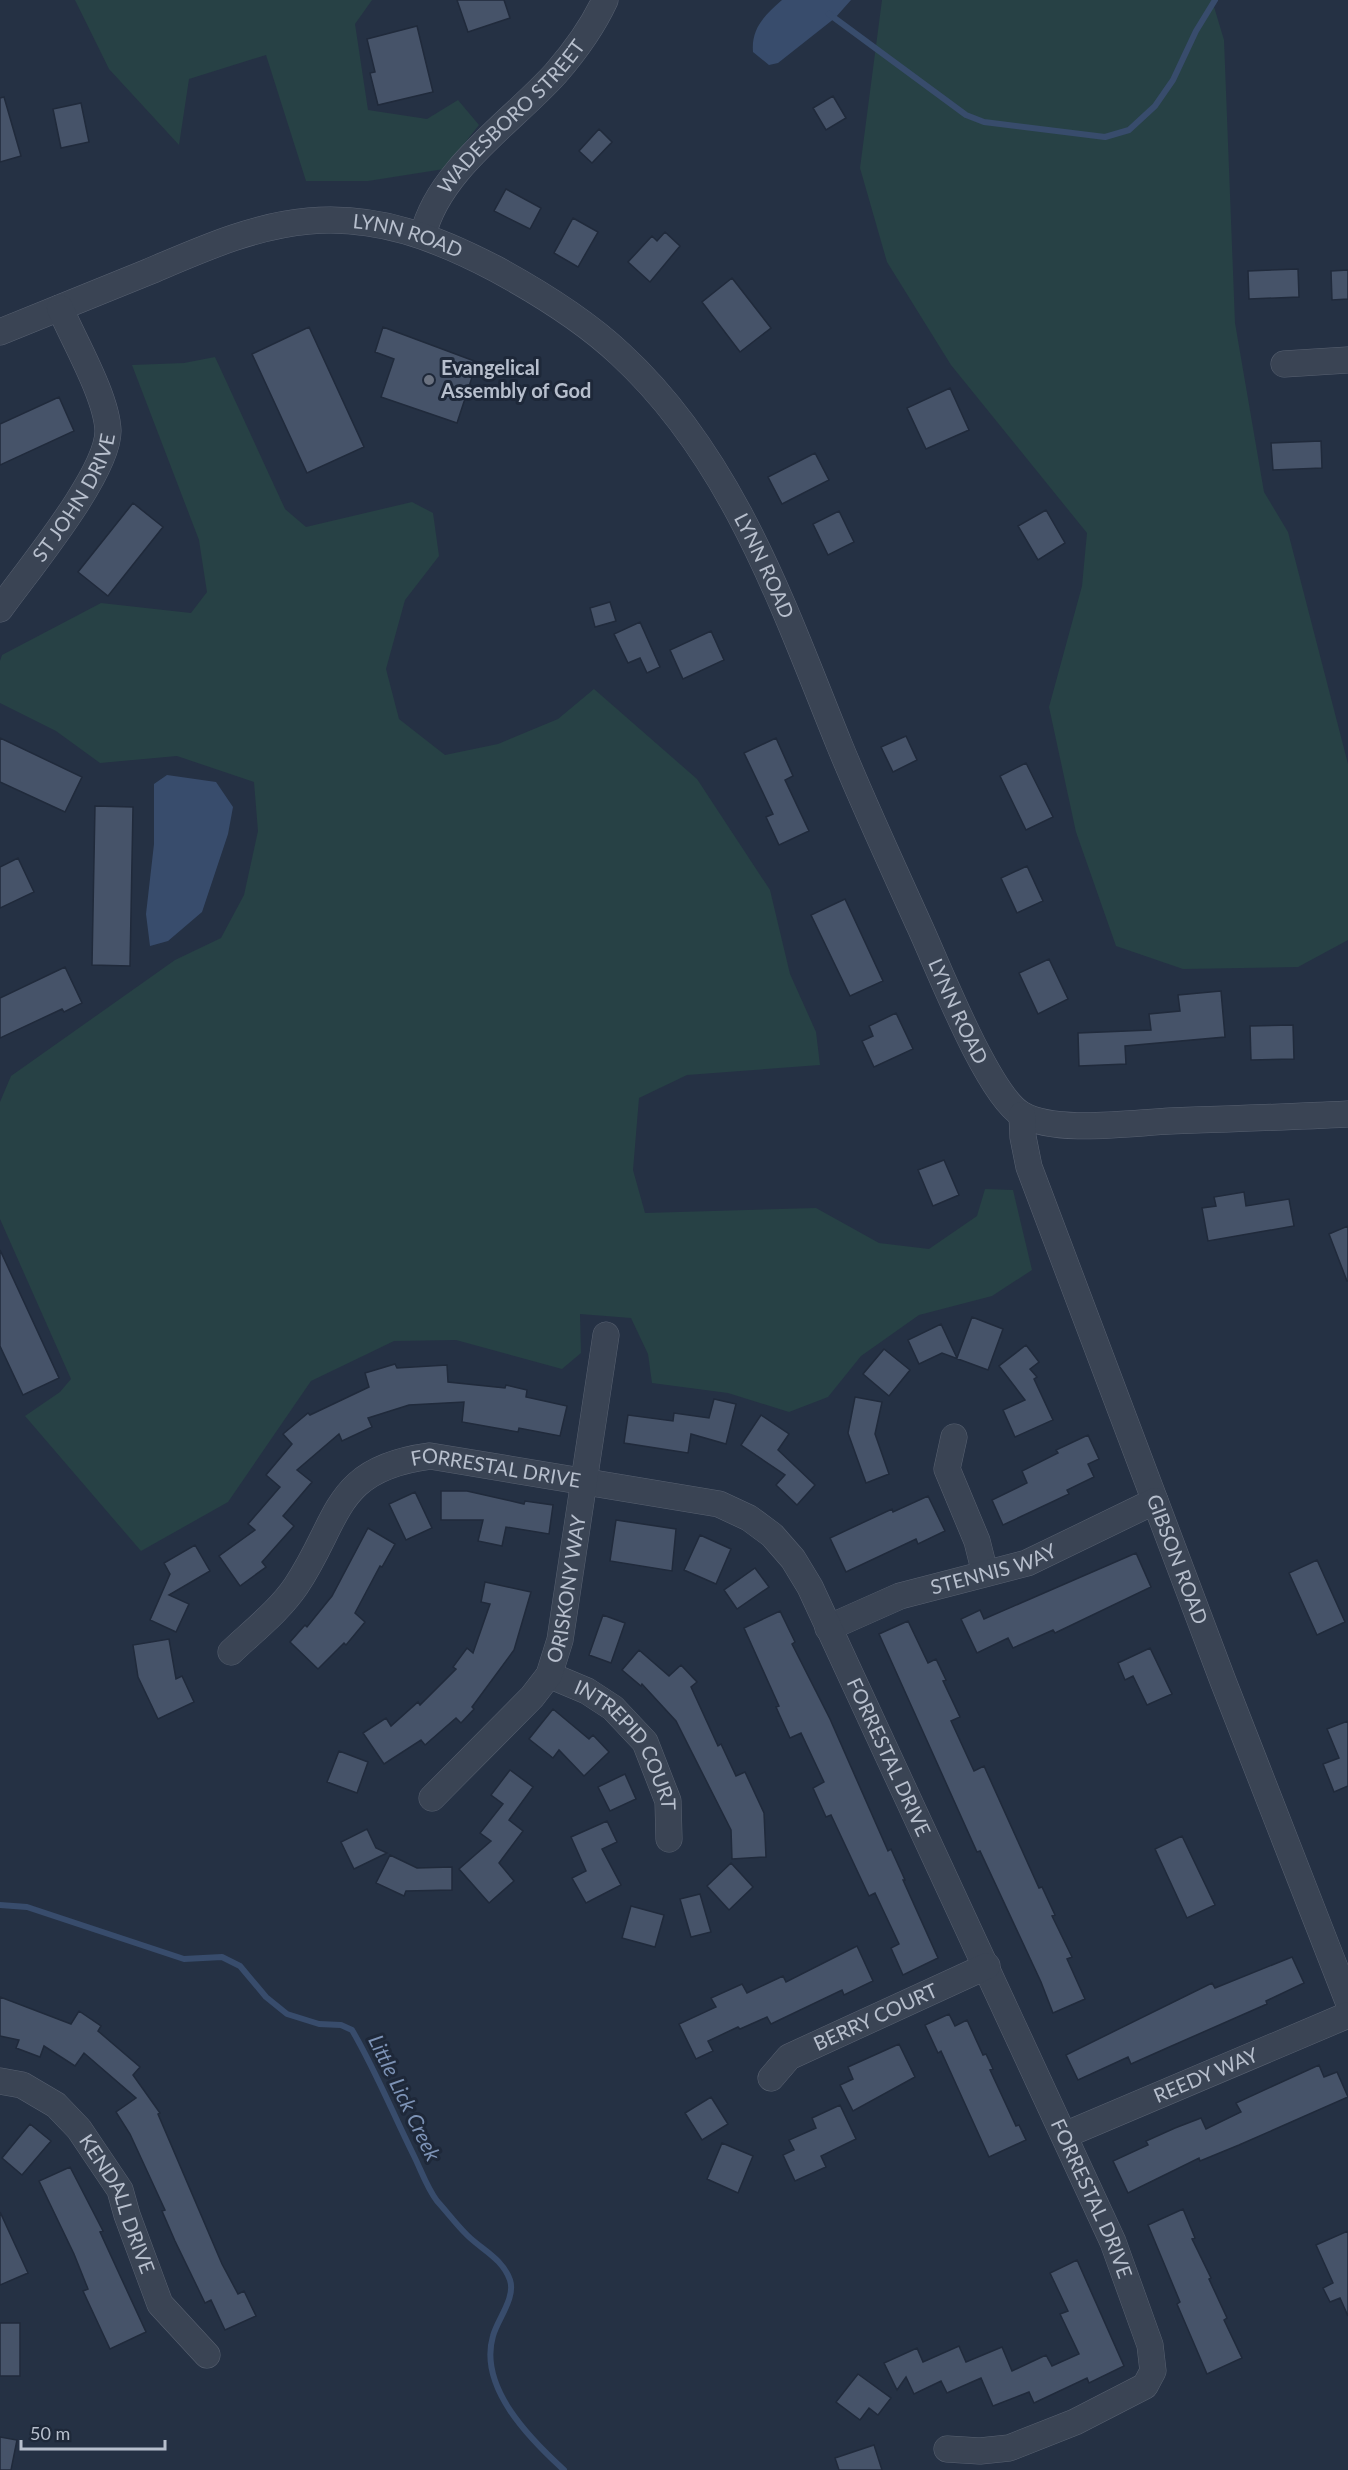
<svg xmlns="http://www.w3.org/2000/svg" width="1348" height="2470" font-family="Lato,sans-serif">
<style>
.green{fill:#274145}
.water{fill:#384c6c}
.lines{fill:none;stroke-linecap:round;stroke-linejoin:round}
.stream{stroke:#384c6c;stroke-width:6}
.building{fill:#465369;stroke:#202a3b;stroke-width:1.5}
.minor-casing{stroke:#586171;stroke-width:27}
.minor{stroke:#3a4454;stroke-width:26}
.worship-dot{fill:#6b7280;stroke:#1e2839;stroke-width:2}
.labels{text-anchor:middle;stroke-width:6;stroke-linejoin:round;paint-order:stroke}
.street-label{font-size:20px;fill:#b7bfcd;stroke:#1e2839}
.poi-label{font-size:20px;font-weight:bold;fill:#b7bfcd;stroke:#1e2839;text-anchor:start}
.water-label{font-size:21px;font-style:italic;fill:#7d93b6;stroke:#1e2839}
</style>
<rect width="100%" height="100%" fill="#253144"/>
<path class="green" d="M75,0H372L355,24L368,110L427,119L458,100L479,125L444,169L368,181H306L266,55L189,79L179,145L109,69Z
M882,0H1212L1224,40L1235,323L1264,492L1288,532L1348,764V940L1298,967L1183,969L1116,946L1076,832L1049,707L1082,586L1087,533L951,365L887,262L860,168Z
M215,357L285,509L306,527L412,502L433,513L439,556L405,600L386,669L399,719L445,755L498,744L558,719L594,689L697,779L770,890L790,974L816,1032L820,1065L687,1075L639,1098L633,1170L645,1213L816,1208L879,1243L929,1249L977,1216L985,1189L1013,1190L1032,1270L992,1296L919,1315L861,1356L828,1397L789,1412L728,1393L652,1383L648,1354L631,1318L580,1314L581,1353L562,1369L456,1340L394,1341L311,1381L228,1502L141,1551L25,1416L60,1392L71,1379L0,1219V1102L11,1076L175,960L221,938L244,895L258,831L254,782L177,756L100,763L56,731L0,703V661L2,655L101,603L191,613L207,592L199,540L132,365L184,363Z"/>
<path class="water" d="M782,0H851L835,18L778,63L769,65L753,52C751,28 765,15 782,0Z
M167,775L216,782L233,807L228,834L202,912L168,941L150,946L146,914L154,844V784Z"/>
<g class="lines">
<path class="stream" d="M829,14L966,115L984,122L1105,137L1129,130L1155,106L1173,80L1196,31L1215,0
M0,1905L27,1907L184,1959L222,1957L240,1966L266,1997L287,2014L319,2024L341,2025L352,2030C376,2071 393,2114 414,2156C421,2170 427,2188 437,2201C447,2212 456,2224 467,2235C482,2250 502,2258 510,2280C516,2298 497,2320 493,2336C478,2387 530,2439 564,2470"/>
</g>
<path class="building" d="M457,0H504L510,18L468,32Z
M417,26L433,92L378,105L370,73L375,72L367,39Z
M833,96L846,118L826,130L813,108Z
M4,97L21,156L0,162V98Z
M81,103L89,142L61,148L53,109Z
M599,129L612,142L592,163L579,151Z
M506,189L541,208L530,229L494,211Z
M573,218L598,232L578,267L554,253Z
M665,232L680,246L650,282L628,262L652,236L657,241Z
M1298,269L1299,297L1249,299L1248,271Z
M1348,270V299L1332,300L1331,271Z
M732,278L771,328L740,352L702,302Z
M309,327L364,447L307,473L252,354Z
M383,327L477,362L457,423L381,397L394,359L375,352Z
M950,388L969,430L926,449L907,408Z
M59,397L74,431L0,465V424Z
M1321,441L1322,468L1273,470L1271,443Z
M815,453L829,480L782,504L768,477Z
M133,503L163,527L108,596L78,572Z
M1046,510L1065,543L1038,560L1018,526Z
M839,511L854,542L828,555L813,524Z
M610,602L616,621L595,627L590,608Z
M640,622L660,667L647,673L640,658L628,663L614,634Z
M711,631L724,660L683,679L670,650Z
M906,736L917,760L893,772L881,747Z
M0,738L82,777L65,812L0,782Z
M776,738L793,776L785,780L809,831L779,845L766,817L773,814L744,753Z
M1026,763L1053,817L1026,830L1000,776Z
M95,806L133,807L130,966L92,965Z
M18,858L34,892L0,908V867Z
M1027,866L1043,901L1017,913L1001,878Z
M845,899L883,981L850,996L811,915Z
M1049,959L1068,999L1038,1014L1019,973Z
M65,967L82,1003L64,1012L62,1009L0,1038V998Z
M1221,991L1225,1037L1125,1046L1126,1064L1079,1066L1078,1033L1151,1030L1149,1014L1180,1011L1178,995Z
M896,1013L913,1049L874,1067L862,1041L873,1036L869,1026Z
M1293,1025L1294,1059L1251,1060L1250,1026Z
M944,1160L959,1195L933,1206L918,1170Z
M1244,1192L1246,1206L1289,1199L1294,1226L1208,1241L1202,1208L1216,1206L1214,1197Z
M1348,1226V1281H1347L1329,1234Z
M0,1250L59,1378L23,1395L0,1346Z
M972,1317L1003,1329L988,1370L942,1353L919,1364L908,1340L941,1324L957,1358Z
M1026,1345L1039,1362L1030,1369L1037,1377L1034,1379L1053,1420L1015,1437L1003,1410L1025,1400L999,1366Z
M884,1349L910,1370L889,1396L863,1374Z
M395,1364L397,1368L447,1365L448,1382L505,1388L506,1385L527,1390L526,1397L567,1406L560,1436L519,1428L518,1432L462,1422L464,1402L409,1405L368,1418L372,1427L342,1441L339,1434L297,1470L312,1482L283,1516L294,1526L262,1562L266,1567L240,1586L219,1556L255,1530L248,1524L280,1487L266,1475L292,1444L283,1434L308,1413L310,1415L369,1387L365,1373Z
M855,1397L882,1402L875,1434L889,1474L866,1483L848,1433Z
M714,1399L736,1404L726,1444L691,1434L688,1453L624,1443L628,1415L673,1421L674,1413L709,1418Z
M761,1415L789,1434L778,1450L815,1485L797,1505L776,1485L785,1475L741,1445Z
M1088,1435L1099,1459L1088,1464L1094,1477L1067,1490L1069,1494L1003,1525L992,1500L1027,1483L1022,1471L1058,1453L1056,1450Z
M441,1491H467L524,1504L525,1501L553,1505L549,1534L506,1527L502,1546L478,1541L483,1520H441Z
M415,1492L432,1528L406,1540L389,1504Z
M928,1496L945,1531L918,1544L916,1539L846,1572L830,1538L892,1509L893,1512Z
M616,1520L676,1529L672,1571L610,1561Z
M368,1528L395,1544L382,1567L380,1566L355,1613L365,1622L346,1645L344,1643L318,1669L290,1642L305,1625L307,1627L332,1596Z
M700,1535L731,1549L716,1584L684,1570Z
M195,1545L210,1571L169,1595L189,1604L176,1632L150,1620L170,1574L164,1563Z
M1136,1553L1151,1587L1055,1633L1053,1630L1013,1648L1008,1638L977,1653L961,1619L980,1610L984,1619Z
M1317,1560L1345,1622L1317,1635L1289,1573Z
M755,1568L769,1587L737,1609L724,1590Z
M485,1582L531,1592L514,1650L472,1707L474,1709L461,1723L456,1718L425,1745L421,1740L384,1764L363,1733L386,1718L391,1726L418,1702L420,1705L456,1669L453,1667L467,1648L473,1653L490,1604L481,1602Z
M780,1611L795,1642L792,1644L830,1719L888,1851L891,1849L905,1880H903L938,1958L903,1975L891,1948L899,1944L875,1893L869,1896L831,1815L826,1817L813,1788L824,1782L801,1733L790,1738L776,1707L779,1706L744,1628Z
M603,1615L625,1623L611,1663L589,1655Z
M908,1621L928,1663L936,1659L946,1680L943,1681L960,1717L951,1721L974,1771L984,1766L1039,1888L1042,1887L1055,1915L1052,1916L1072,1957L1067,1959L1085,1999L1053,2013L1041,1982L980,1851L977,1852L879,1634Z
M169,1639L176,1679L182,1676L194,1702L158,1719L138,1677L133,1645Z
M1150,1648L1172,1694L1147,1705L1133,1676L1125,1680L1118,1663Z
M639,1650L669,1676L681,1665L697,1682L691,1687L718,1746L721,1744L736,1776L745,1772L764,1813L766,1857L732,1859L731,1830L676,1721L642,1684L641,1686L622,1670Z
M553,1709L589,1739L593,1735L609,1752L584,1776L559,1750L553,1758L529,1739Z
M1348,1721V1786L1334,1792L1323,1764L1339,1758L1327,1729Z
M339,1751L368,1762L357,1793L327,1782Z
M510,1770L533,1787L509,1820L523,1831L499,1863L514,1881L489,1903L459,1869L491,1841L480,1833L503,1804L491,1795Z
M625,1774L636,1799L610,1811L598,1787Z
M607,1821L617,1842L602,1849L621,1885L586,1903L572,1878L586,1871L571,1837Z
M367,1829L376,1848L387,1853L354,1869L341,1842Z
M1182,1836L1215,1905L1187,1918L1155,1849Z
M390,1855L417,1868L452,1867V1890L406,1891L404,1896L376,1883Z
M731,1863L753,1887L729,1910L707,1886Z
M700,1894L711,1932L691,1937L680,1899Z
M631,1906L664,1915L655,1947L622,1938Z
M857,1946L873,1981L844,1995L842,1990L771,2024L767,2017L740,2029L738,2027L708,2041L713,2051L696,2059L679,2024L716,2007L711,1998L742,1984L747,1993L783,1976L786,1982Z
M1292,1957L1304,1983L1266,2001L1267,2004L1167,2048L1131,2064L1128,2057L1078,2080L1066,2055L1212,1983L1215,1988Z
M0,1997L71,2024L79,2011L101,2026L98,2031L140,2067L133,2075L160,2113L158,2114L222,2264L238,2294L244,2291L256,2316L225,2330L211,2300L205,2303L175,2241L162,2211L165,2210L130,2134L116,2112L136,2098L84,2053L75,2066L44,2046L40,2057L16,2048L19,2040L0,2036Z
M949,2014L955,2026L967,2020L983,2055L986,2054L993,2069L990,2070L1016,2126L1019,2125L1026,2140L989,2157L941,2051L938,2053L925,2025Z
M899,2044L915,2077L853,2111L840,2085L853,2079L848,2067Z
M1319,2065L1324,2077L1337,2072L1348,2097L1239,2145L1200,2161L1199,2158L1128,2193L1113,2161L1148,2145L1146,2141L1175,2128L1201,2118L1206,2129L1241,2112L1236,2103Z
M711,2097L728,2124L702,2140L685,2113Z
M840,2105L856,2139L821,2156L826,2167L795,2181L783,2155L794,2150L789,2140L816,2128L812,2118Z
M30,2124L51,2141L22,2175L2,2158Z
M722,2143L753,2156L738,2193L707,2179Z
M70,2167L103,2231L100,2232L146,2332L110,2349L83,2291L88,2289L74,2254L39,2181Z
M1183,2209L1195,2238L1192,2239L1211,2278L1209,2279L1227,2318L1224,2320L1242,2358L1207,2374L1177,2304L1180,2302L1148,2225Z
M0,2212L28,2273L0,2285Z
M1348,2231V2316L1340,2298L1330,2302L1323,2288L1333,2283L1316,2245Z
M1077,2260L1124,2366L1089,2383L1087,2378L1034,2403L1029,2392L993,2406L981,2378L947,2393L941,2381L914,2394L906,2377L897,2390L884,2363L917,2348L923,2362L959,2346L966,2362L1002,2347L1012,2371L1046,2355L1052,2366L1079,2354L1060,2314L1068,2311L1050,2273Z
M0,2323H20V2376H0Z
M858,2374L891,2398L878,2415L869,2408L860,2420L836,2402Z
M0,2437L17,2440L11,2470H0Z
M874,2445L882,2470H839L835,2458Z"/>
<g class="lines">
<defs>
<g id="minor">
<path id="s1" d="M423,235C438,170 513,121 556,73C575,51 593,26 605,0"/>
<path id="s2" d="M0,332C49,312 99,292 148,272C200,250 252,226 309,221C377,215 437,238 496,269C540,293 584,320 620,354C733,458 783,606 839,744C864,805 892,865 919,925C938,966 987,1093 1021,1114C1055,1134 1130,1123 1170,1121C1229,1119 1289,1117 1348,1114"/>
<path d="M1284,364L1348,360"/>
<path id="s3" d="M0,609C27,571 108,474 108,431C107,397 74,341 60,308"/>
<path id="s4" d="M1022,1115L1023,1137L1029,1167L1223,1681L1348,2001"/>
<path d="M954,1437L947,1469L977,1541L985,1573"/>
<path id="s5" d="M828,1628L900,1596L1027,1563L1155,1501"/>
<path id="s6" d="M231,1652C253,1631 279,1611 296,1586C341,1519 332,1469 430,1456L719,1504L749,1518L772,1535L793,1559L810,1587L1113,2242L1150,2345L1153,2371L1145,2386L1075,2422L1009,2448L980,2451L947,2449"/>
<path id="s7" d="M549,1675L587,1691L613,1708L645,1742L668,1801L669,1839"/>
<path id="s8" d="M432,1798L532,1697L549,1675L560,1640L606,1335"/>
<path id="s9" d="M771,2078L789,2057L987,1966"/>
<path id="s10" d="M0,2081L22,2085L56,2105L79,2129L120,2190L127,2215L160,2304L207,2355"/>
<path id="s11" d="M1065,2135L1348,2015"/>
</g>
</defs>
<use href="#minor" class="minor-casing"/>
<use href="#minor" class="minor"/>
</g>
<circle class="worship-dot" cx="429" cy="380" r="6"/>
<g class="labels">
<g class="street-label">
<text dy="7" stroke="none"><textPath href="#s1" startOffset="150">WADESBORO STREET</textPath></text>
<text dy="7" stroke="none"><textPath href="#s2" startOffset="430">LYNN ROAD</textPath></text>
<text dy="7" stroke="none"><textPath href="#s3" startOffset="135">ST JOHN DRIVE</textPath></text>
<text dy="7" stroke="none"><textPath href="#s2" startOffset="934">LYNN ROAD</textPath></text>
<text dy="7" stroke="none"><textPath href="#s2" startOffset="1420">LYNN ROAD</textPath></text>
<text dy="7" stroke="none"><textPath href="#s6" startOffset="358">FORRESTAL DRIVE</textPath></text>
<text dy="7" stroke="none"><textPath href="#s4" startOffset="472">GIBSON ROAD</textPath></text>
<text dy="7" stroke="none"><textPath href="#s5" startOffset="176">STENNIS WAY</textPath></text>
<text dy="7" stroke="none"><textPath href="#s8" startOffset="258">ORISKONY WAY</textPath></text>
<text dy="7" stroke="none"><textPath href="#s7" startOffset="110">INTREPID COURT</textPath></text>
<text dy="7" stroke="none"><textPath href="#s6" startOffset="898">FORRESTAL DRIVE</textPath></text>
<text dy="7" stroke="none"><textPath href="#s9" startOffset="123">BERRY COURT</textPath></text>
<text dy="7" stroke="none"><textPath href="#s11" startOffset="153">REEDY WAY</textPath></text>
<text dy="7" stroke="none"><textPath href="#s6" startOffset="1384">FORRESTAL DRIVE</textPath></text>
<text dy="7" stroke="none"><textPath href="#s10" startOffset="180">KENDALL DRIVE</textPath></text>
</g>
<g class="poi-label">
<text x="441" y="375">Evangelical<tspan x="441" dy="23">Assembly of God</tspan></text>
</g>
<g class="water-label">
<text transform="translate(404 2098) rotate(64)" y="7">Little Lick Creek</text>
</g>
</g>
<path d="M21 2440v9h144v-9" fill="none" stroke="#b7bfcd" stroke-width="3"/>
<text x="30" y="2440" font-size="18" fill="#b7bfcd" stroke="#1e2839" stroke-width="4.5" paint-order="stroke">50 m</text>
</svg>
